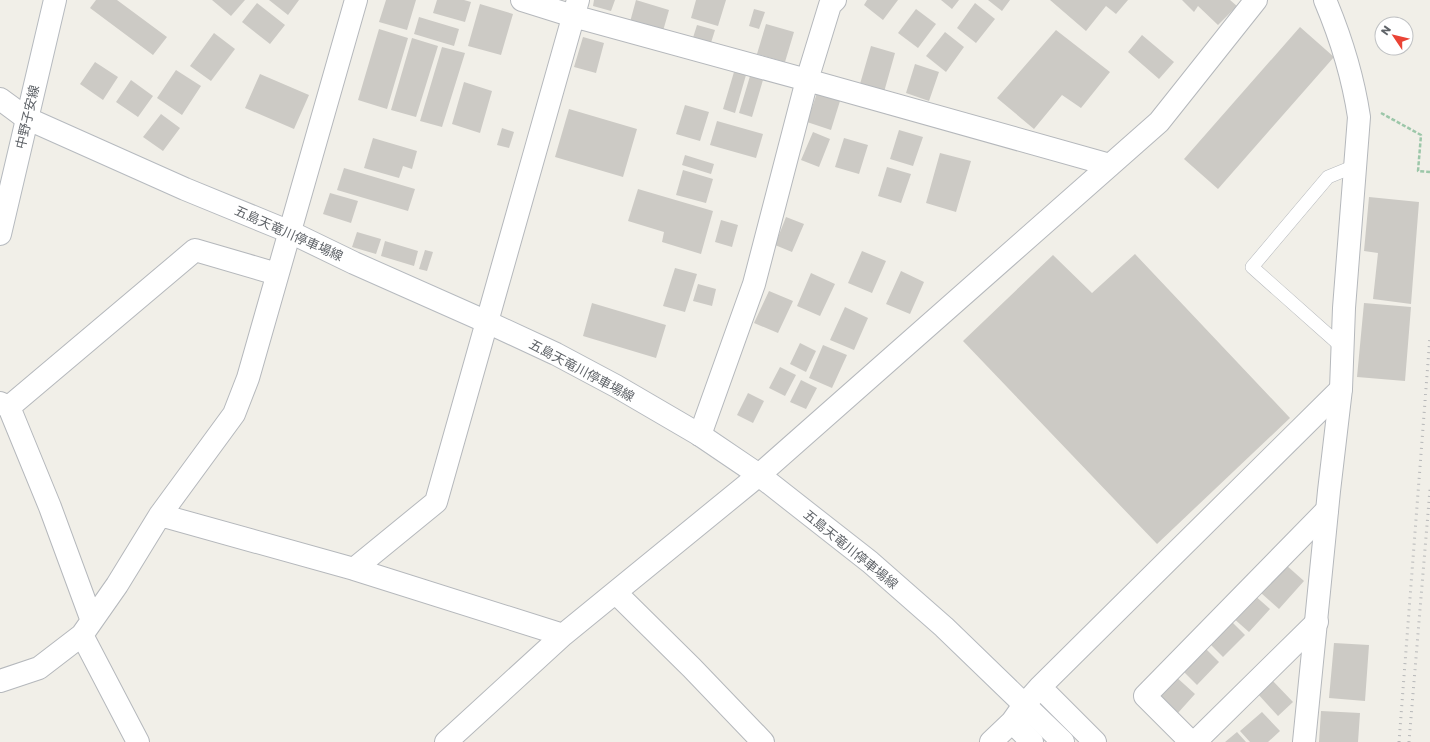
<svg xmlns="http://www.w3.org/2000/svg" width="1430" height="742" font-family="Poppins,'Noto Sans JP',sans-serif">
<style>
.building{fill:#cccac5}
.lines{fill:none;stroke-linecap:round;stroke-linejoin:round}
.service-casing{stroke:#b5b8bc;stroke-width:14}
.minor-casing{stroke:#b5b8bc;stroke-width:24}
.tertiary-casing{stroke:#b5b8bc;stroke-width:24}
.secondary-casing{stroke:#b6babf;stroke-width:24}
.path{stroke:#9cc7a9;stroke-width:2.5;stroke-dasharray:4 2;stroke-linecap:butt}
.service{stroke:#fff;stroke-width:13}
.minor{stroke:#fff;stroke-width:22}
.tertiary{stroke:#fff;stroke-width:22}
.secondary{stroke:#fff;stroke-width:22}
.rail{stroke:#b6b7b8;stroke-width:3;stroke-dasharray:1 5;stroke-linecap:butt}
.labels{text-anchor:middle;stroke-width:3;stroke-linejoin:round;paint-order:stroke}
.street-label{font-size:13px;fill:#5f6368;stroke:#fff}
</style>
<rect width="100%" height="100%" fill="#f1efe8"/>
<path class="building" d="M96,0H117L167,37L153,55L90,8Z
M212,0H245L231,16Z
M269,0H299L288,15Z
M386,0H416L407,30L379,22Z
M437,0H464L471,2L465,22L433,13Z
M594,0H615L611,11L593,6Z
M636,0L669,10L663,31L630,22Z
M696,0H726L718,26L691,18Z
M867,0H898L883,20L864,5Z
M941,0H959L952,9Z
M988,0H1010L1002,11Z
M1050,0H1128L1116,14L1106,6L1086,31Z
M1182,0H1230L1237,6L1218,25L1198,6L1194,12Z
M257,3L285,25L270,44L242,22Z
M975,3L995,19L976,43L957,28Z
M480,4L513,14L501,55L468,46Z
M754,9L765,12L759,29L749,26Z
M916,9L936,24L918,48L898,33Z
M419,17L459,29L454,46L414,34Z
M766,24L794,32L785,62L757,54Z
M697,25L715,30L709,49L691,44Z
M1300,27L1334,57L1218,189L1184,159Z
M379,29L408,38L387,109L358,100Z
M1056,30L1110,72L1081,108L1062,95L1034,129L997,98Z
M945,32L964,47L946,72L926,56Z
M214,33L235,49L211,81L190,66Z
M1142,35L1174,62L1159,79L1128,52Z
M583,37L604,43L596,73L574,67Z
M412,38L438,46L416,117L391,110Z
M871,46L895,53L884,92L860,84Z
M442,47L465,53L442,127L420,121Z
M95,62L118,77L103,100L80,84Z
M915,64L939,72L929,101L906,93Z
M176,70L201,86L182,115L157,98Z
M734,72L746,75L735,113L723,109Z
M260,74L309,95L294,129L245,108Z
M750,76L763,80L752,117L739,113Z
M131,80L153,96L138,117L116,102Z
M464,82L492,91L480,133L452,124Z
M817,93L840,101L831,130L807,122Z
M685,105L709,112L700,141L676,134Z
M569,109L637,129L623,177L555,157Z
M161,114L180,128L163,151L143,137Z
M717,121L763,134L756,158L710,145Z
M502,128L514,132L509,148L497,145Z
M899,130L923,137L913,166L890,159Z
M813,132L830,139L819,167L801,160Z
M373,138L417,151L412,169L403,166L399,178L364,168Z
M844,138L868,145L859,174L835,167Z
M940,153L971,161L956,212L926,203Z
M685,155L714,164L711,174L682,165Z
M887,167L911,174L901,203L878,196Z
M344,168L415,189L408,211L337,190Z
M683,170L713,179L706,203L676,195Z
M638,189L713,211L701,254L662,242L664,232L628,221Z
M330,193L358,201L351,223L323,214Z
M1369,197L1419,202L1411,304L1373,299L1378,253L1364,251Z
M786,217L804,224L792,252L775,245Z
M721,220L738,225L732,247L715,242Z
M357,232L381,239L376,254L352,247Z
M385,241L418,251L414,266L381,256Z
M425,250L433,252L427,271L419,269Z
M862,251L886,261L872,293L848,283Z
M1135,254L1290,418L1157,544L963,341L1053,255L1092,293Z
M675,268L697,274L685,312L663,306Z
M901,271L924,282L910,314L886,304Z
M811,273L835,284L820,316L797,306Z
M698,284L716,289L712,306L693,301Z
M769,291L793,301L778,333L754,323Z
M592,303L666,325L656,358L583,336Z
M1364,303L1411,307L1405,381L1357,377Z
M845,307L868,318L854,350L830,340Z
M800,343L816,351L806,372L790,364Z
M823,345L847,355L832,388L809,378Z
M780,367L796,375L785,396L769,388Z
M801,380L817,388L806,409L790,402Z
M748,393L764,401L753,423L737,415Z
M1286,565L1304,581L1279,609L1261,593Z
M1253,594L1270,609L1249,632L1232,617Z
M1229,619L1245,635L1223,657L1207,641Z
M1334,643L1369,645L1365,701L1329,698Z
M1202,645L1219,662L1197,685L1180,668Z
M1174,675L1195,694L1177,714L1156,695Z
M1271,679L1293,702L1278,716L1257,693Z
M1321,711L1360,713L1358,742H1319Z
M1262,712L1280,731L1268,742H1250L1240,731Z
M1237,732L1246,742H1225Z"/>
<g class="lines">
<defs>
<path id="service" d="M1342,347L1252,267L1328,177L1355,166"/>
<path id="minor" d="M522,0L573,16L807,80L1110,165
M0,99L26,118
M0,403L9,407L50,507L92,621
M9,407L195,250L277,274
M700,435L754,284L807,80L830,5L835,0
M160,515L354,569L436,502L578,0
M354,569L563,635
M616,593L692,668L763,742
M82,635L138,742
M0,681L39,668L82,635L117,585L160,515L234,414L248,378L356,0
M1040,687L1095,742
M1012,722L1032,742
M446,742L563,635L759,475L1159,122L1256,0
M991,742L1012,722L1024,705L1040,687L1341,389
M1191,742L1145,696L1327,510
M1195,742L1317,622"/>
<path id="tertiary" d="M1304,742L1329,491L1341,389L1344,308L1359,117C1353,77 1341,38 1325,0"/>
<path id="secondary" d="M26,118L185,189L290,232L354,263L487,322L556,354L616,386L700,435L759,475L870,562L944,627L1063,742
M0,234L55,0"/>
</defs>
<use href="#service" class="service-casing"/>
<use href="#minor" class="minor-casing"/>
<use href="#tertiary" class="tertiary-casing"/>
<use href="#secondary" class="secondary-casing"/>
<path class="path" d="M1381,113L1421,135L1418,171L1430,172"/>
<use href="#service" class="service"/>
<use href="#minor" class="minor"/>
<use href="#tertiary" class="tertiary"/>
<use href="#secondary" class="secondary"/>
<path class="rail" d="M1399,742L1430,336
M1409,742L1430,489"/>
</g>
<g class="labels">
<g class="street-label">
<text transform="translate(27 117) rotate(-77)" y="5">中野子安線</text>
<text transform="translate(289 233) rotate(24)" y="5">五島天竜川停車場線</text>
<text transform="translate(582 370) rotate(28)" y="5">五島天竜川停車場線</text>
<text transform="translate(851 549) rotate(39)" y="5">五島天竜川停車場線</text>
</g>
</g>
<g transform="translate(1394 36) rotate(305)"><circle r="19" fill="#ffffff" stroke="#bfc1c3"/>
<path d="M0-3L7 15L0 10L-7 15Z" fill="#ea4335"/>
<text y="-6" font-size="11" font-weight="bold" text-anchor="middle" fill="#5f6368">N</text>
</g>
</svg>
